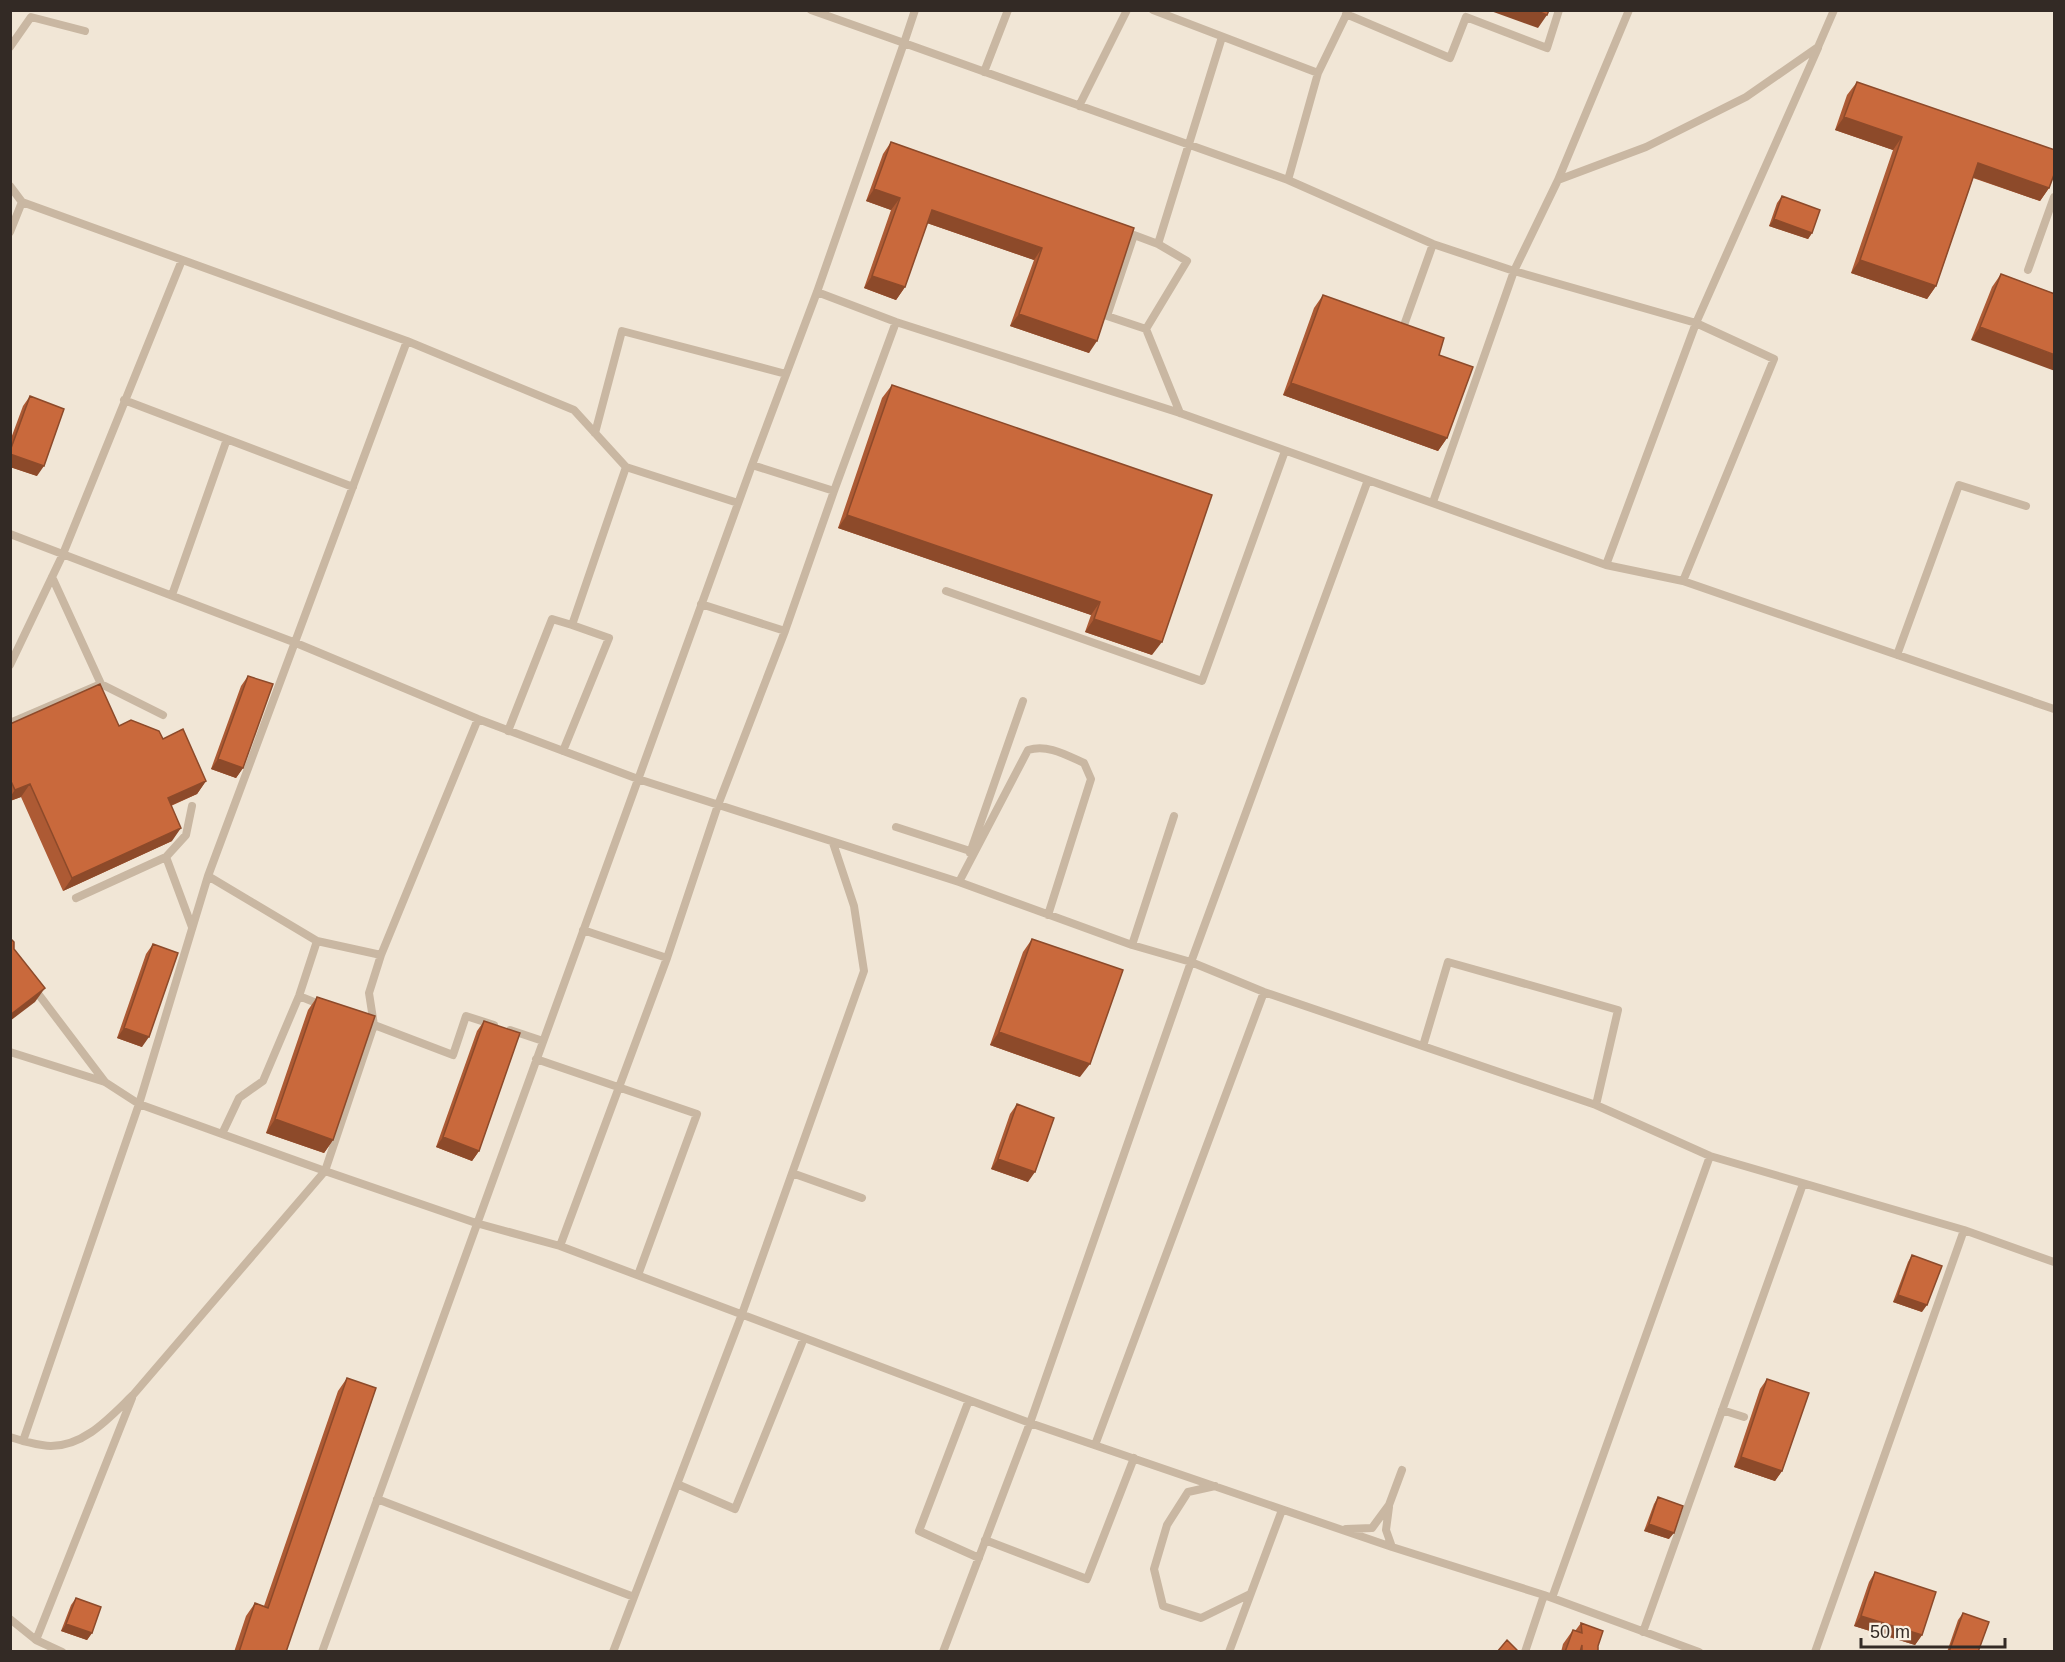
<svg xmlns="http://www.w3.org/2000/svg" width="2065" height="1662" font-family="Helvetica,sans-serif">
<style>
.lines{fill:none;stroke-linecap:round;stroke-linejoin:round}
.lane{stroke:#c9b7a2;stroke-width:8}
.wall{fill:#ad5a34}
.shaded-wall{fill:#8d4a2a}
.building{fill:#c9693c;stroke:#8d4a2a;stroke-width:1.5}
</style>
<rect width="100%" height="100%" fill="#f1e6d6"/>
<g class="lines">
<path class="lane" d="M915,10L904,43L1288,180L1433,244L1514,271L1696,323L1606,565
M1153,10L1318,73
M1346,14L1450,58L1466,17L1547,48L1559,10
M10,47L31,17L85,31
M984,72L1008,10
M1079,106L1127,10
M1288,180L1318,73L1348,11
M1558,180L1629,10
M10,186L22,202L10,232
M22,202L407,341L574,410L626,467L572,625L552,619L508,731
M2028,270L2054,197
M817,292L896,322L1180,413L1368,480L1191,962L1030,1423L943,1652
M1403,328L1433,244
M1146,329L1187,261L1158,244
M124,400L353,487
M1180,413L1146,329L1107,316L1134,235L1158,244L1222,37
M595,433L622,331L786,374
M752,465L834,491
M626,467L738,503
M1368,480L1606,565L1683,581L2054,709
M1433,502L1514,271L1558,180L1646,147L1746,97L1818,47L1834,10
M10,534L296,643L478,719L638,779L959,882L1132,945L1191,962L1264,992L1596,1105L1710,1156L1964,1230L2054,1262
M1683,581L1774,359L1696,323L1818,48
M946,591L1202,681L1285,451
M172,595L227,439
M701,604L785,631
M1897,655L1959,485L2026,506
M10,665L63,554L182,260
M101,684L163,715
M10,723L101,684L52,577
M563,751L609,638L572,625
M192,806L186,835L166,857L192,927
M896,827L970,851
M970,853L1023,701
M959,882L1028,750C1048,744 1066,755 1084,763L1091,779L1048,915
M76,898L166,857
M583,930L667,958
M1132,945L1174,816
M381,955L478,719
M33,987L105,1082
M299,996L324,1006
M369,1023L453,1055L466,1016L494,1025
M510,1030L543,1041
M1423,1046L1448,962L1618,1010L1596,1105
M10,1052L105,1082L139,1104L325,1171L476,1223L560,1246L1030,1423L1392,1547L1544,1595L1699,1652
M536,1059L697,1114L638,1275
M222,1134L239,1098L263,1081L299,996L317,941
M792,1173L862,1198
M560,1246L667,958L718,805L785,631L834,491L896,322
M969,1400L919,1531L979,1558
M1722,1410L1744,1417
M10,1437L23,1441L139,1104L208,876L407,341
M23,1441C32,1443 42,1446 51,1446C85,1446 110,1417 133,1395L325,1171L374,1025L369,993L381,955L317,941L208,876
M1095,1445L1264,992
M677,1484L735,1509L804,1338
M1215,1486L1188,1492L1167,1525L1154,1569L1163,1606L1201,1618L1250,1594
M377,1499L634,1597
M1389,1507L1386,1530L1392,1547
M1346,1529L1372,1528L1389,1505L1402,1470
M985,1540L1087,1579L1134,1458
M1552,1598L1710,1156
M10,1619L36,1640L62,1652
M1643,1632L1803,1184
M36,1640L132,1398
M322,1652L752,465L817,292L904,43L811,10
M613,1652L742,1314L864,971L854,906L833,843
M1229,1652L1282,1510
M1525,1652L1544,1595
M1815,1652L1964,1230"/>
</g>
<path class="wall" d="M1857,82L2049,188L2040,201L1973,178L1936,286L1927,299L1851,273L1893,150L1835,130L1847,95Z
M891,142L1134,228L1089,353L1010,326L1034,260L927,223L905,287L896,300L864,288L891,210L866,201L883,154Z
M1782,196L1812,233L1808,239L1769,226L1777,203Z
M2001,274L2055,294L1971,340L1992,287Z
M1323,295L1439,355L1447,438L1438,451L1283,395L1314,308Z
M892,385L1152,655L1085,632L1091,615L838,528L882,398Z
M30,396L37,476L10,467V441L23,406Z
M248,676L243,768L236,778L211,769L241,686Z
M10,724L119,726L163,739L206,781L197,794L171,806L172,841L63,891L21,797L10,801Z
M1032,939L1080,1077L990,1045L1023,952Z
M153,944L142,1047L117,1038L146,954Z
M317,997L333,1140L324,1153L266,1133L308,1010Z
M484,1021L479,1151L472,1161L436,1147L477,1031Z
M1017,1104L1028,1182L991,1169L1010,1114Z
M1912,1255L1922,1312L1893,1302L1908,1262Z
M347,1378L286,1652H234L246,1616L255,1603L264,1606L338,1391Z
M1767,1379L1782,1471L1775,1481L1734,1467L1760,1389Z
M1658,1497L1669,1539L1644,1531L1654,1504Z
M1875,1572L1922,1635L1915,1645L1854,1626L1869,1582Z
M76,1598L92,1633L87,1640L61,1631L71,1605Z
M1963,1613L1978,1652H1947L1958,1620Z
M1581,1623L1598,1646V1652H1561L1563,1644L1573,1630L1575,1631Z"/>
<path class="shaded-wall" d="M1488,10H1535L1547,15L1538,28Z
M1844,117L1902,137L1893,150L1835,130Z
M1978,163L2049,188L2040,201L1969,176Z
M874,189L900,198L891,210L866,201Z
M932,210L1042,248L1034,260L924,222Z
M1774,219L1812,233L1808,239L1769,226Z
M1860,260L1936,286L1927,299L1851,273Z
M872,276L905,287L896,300L864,288Z
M1019,314L1097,341L1089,353L1010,326Z
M1980,327L2055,355V371L1971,340Z
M1291,383L1447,438L1438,451L1283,395Z
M10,454L44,466L37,476L10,467Z
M847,515L1100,602L1091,615L838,528Z
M1094,619L1162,642L1152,655L1085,632Z
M218,759L243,768L236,778L211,769Z
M206,781L197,794L158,811L168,798Z
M30,784L21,797L10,801V797L15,790Z
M181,828L172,841L63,891L72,878Z
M45,988L35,1002L10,1021V1015Z
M124,1028L149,1037L142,1047L117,1038Z
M999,1032L1090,1064L1080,1077L990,1045Z
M275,1119L333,1140L324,1153L266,1133Z
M443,1137L479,1151L472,1161L436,1147Z
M998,1159L1035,1172L1028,1182L991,1169Z
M1898,1295L1927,1305L1922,1312L1893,1302Z
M1741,1457L1782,1471L1775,1481L1734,1467Z
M1649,1524L1674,1533L1669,1539L1644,1531Z
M1861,1616L1922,1635L1915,1645L1854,1626Z
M66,1624L92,1633L87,1640L61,1631Z"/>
<path class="building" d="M1535,10H1549L1547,15Z
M1857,82L2055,150V172L2049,188L1978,163L1936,286L1860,260L1902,137L1844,117Z
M891,142L1134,228L1097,341L1019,314L1042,248L932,210L905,287L872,276L900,198L874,189Z
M1782,196L1820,210L1812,233L1774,219Z
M2001,274L2055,294V355L1980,327Z
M1323,295L1444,338L1439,355L1473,367L1447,438L1291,383Z
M892,385L1212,495L1162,642L1094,619L1100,602L847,515Z
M30,396L64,409L44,466L10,454V451Z
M248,676L273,684L243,768L218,759Z
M100,684L119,726L131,720L159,731L163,739L183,729L206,781L168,798L181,828L72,878L30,784L15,790L10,779V724Z
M10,938L14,942V949L45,988L10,1015Z
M1032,939L1123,970L1090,1064L999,1032Z
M153,944L178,953L149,1037L124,1028Z
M317,997L375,1016L333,1140L275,1119Z
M484,1021L520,1033L479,1151L443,1137Z
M1017,1104L1054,1118L1035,1172L998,1159Z
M1912,1255L1942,1266L1927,1305L1898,1295Z
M347,1378L376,1388L286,1652H239L255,1603L268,1608Z
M1767,1379L1809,1393L1782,1471L1741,1457Z
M1658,1497L1683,1506L1674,1533L1649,1524Z
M1875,1572L1936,1592L1922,1635L1861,1616Z
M76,1598L101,1607L92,1633L66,1624Z
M1963,1613L1989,1622L1978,1652H1949Z
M1581,1623L1603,1631L1598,1646V1652H1582V1645L1580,1652H1565L1573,1630L1582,1633Z
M1507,1640L1518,1651V1652H1497Z"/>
<rect width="2065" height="1662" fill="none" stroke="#332a25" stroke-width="24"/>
<path d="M1861 1638v9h144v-9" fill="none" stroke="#332a25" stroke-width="3"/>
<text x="1870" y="1638" font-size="18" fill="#332a25" stroke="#f9f0e2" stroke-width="4.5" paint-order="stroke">50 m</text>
</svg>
